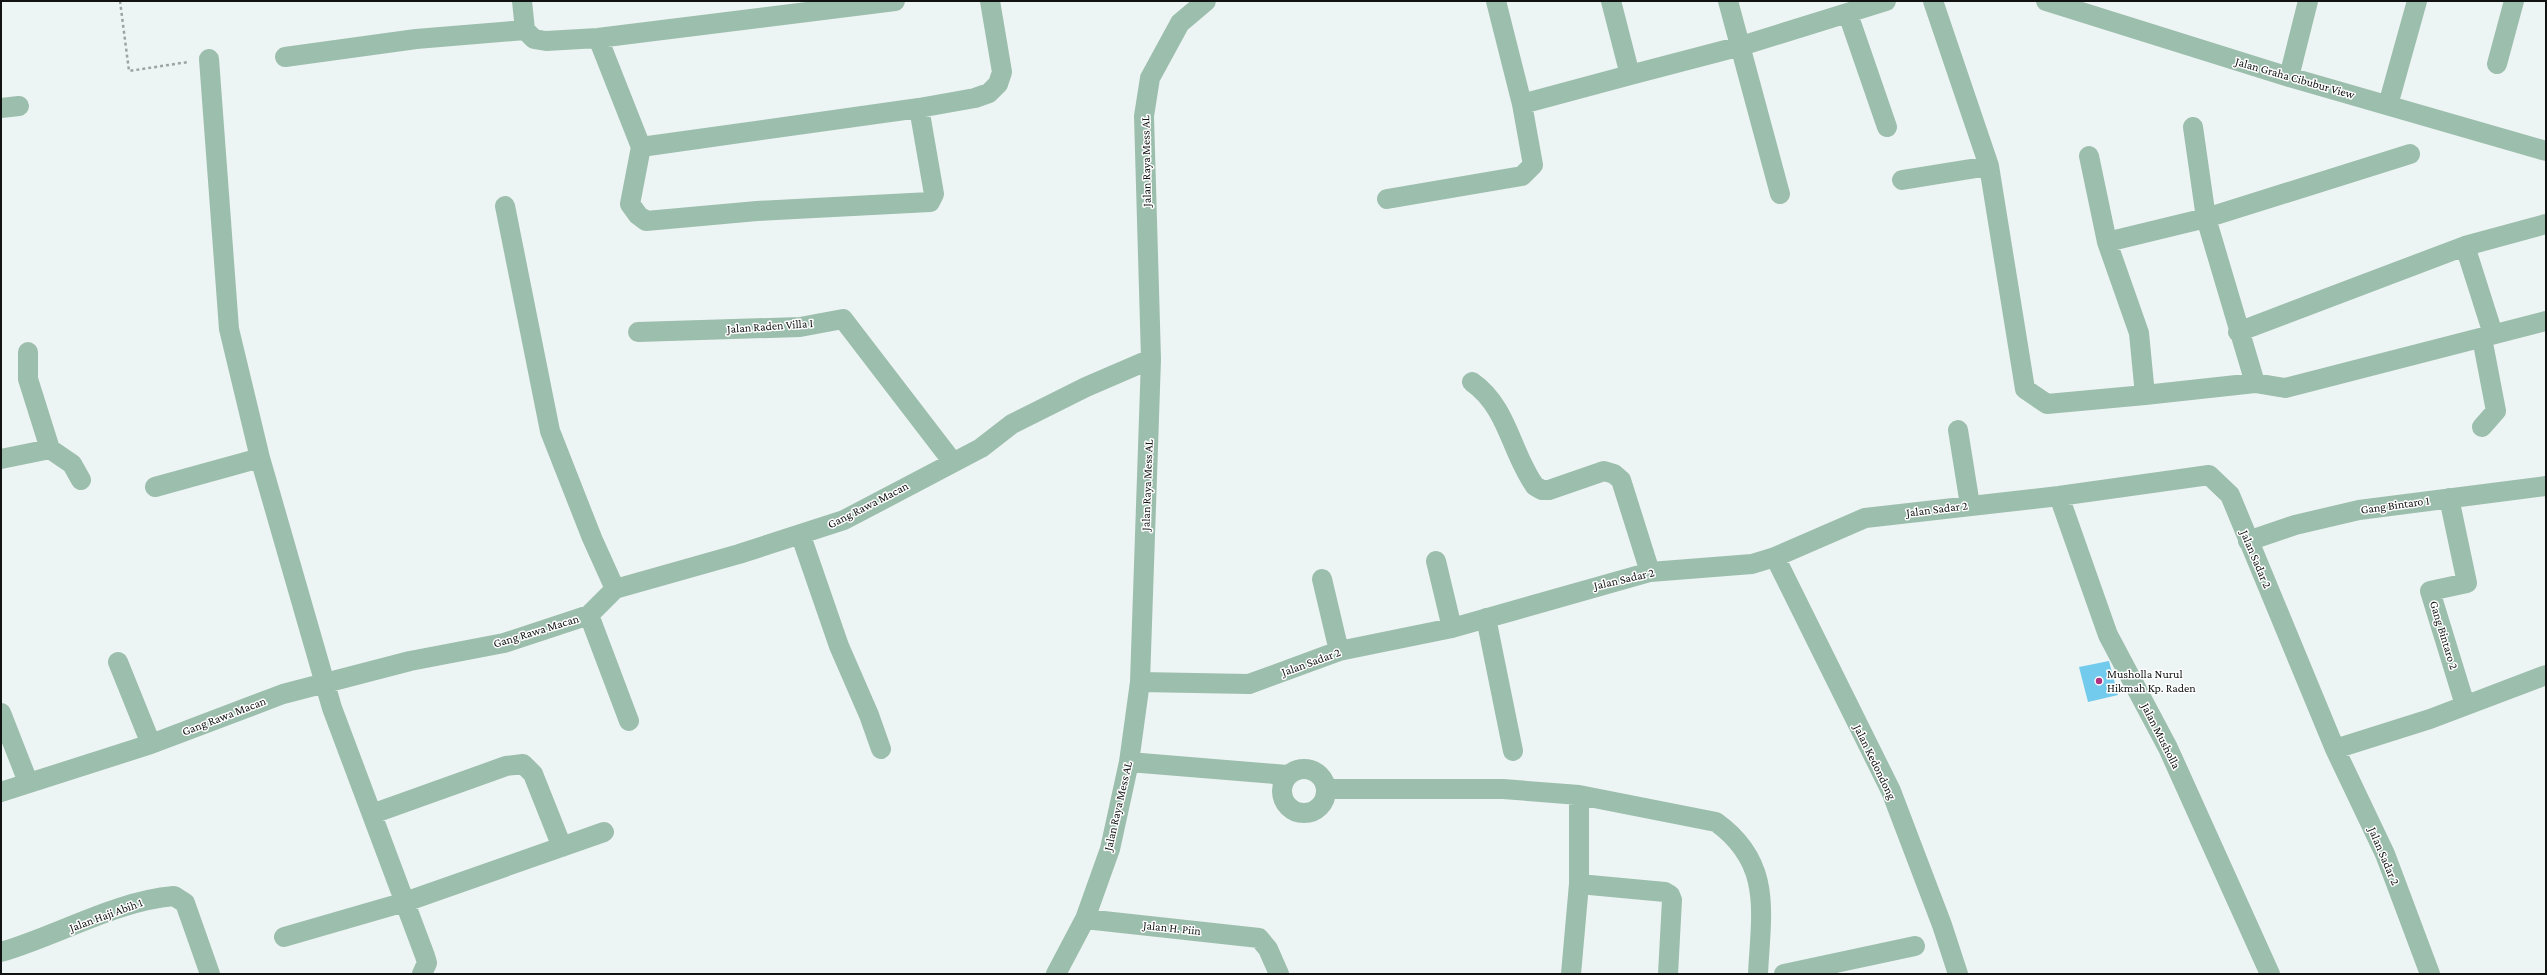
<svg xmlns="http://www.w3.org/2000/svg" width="2547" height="975" font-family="'Crimson Pro',serif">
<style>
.building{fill:#72cbed}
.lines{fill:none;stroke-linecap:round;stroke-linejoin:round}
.path{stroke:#9ea4a4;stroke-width:2.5;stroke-dasharray:3 3;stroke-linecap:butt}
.minor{stroke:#9cbead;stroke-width:20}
.poi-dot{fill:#b13280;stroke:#fff;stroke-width:1.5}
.labels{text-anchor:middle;stroke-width:3;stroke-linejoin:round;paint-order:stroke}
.street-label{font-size:12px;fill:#111313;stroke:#fff}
.poi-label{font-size:12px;fill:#111313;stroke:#fff;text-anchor:start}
</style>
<rect width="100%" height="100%" fill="#edf4f4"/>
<path class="building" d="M2109,661L2118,695L2088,702L2079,667Z"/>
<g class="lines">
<path class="path" d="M120,1L129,71L188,62"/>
<path class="minor" d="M522,1L525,30
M1611,1L1630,75L1741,46L1886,1
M1728,1L1780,194
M1933,1L1989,166L2025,389L2047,404L2145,395L2139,333L2107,242L2206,218L2255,383L2285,388L2546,321
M2046,1L2289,77L2546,151
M1848,14L1887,127
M598,38L641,147L630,204L638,215L646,221L757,211L930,202L934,194L919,108
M285,57L416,39L525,30L534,39L546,41L598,38L895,1
M209,59L229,329L260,458L332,708L425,956L427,963L422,974
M2497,64L2514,1
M2289,77L2308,1
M1522,104L1630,75
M2388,105L2417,1
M1,108L19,106
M2193,127L2206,218L2410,154
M641,147L919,108L975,98L989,93L998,84L1002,72L990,1
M2089,156L2107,242
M1902,180L1989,166
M1387,199L1522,176L1533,165L1522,104L1496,1
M505,206L550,431L592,538L615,589
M2465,246L2493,334
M638,332L800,327L843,319L952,461
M2238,332L2465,246L2546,224
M1472,382C1508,407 1511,453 1535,486L1542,490H1549L1604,471L1614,474L1621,480L1650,572
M2145,395L2255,383
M2482,427L2496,411L2482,338
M1958,430L1970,505
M50,449L72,464L81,480
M1,459L50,449L28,379V352
M155,487L260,458
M2059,496L2108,635L2168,748L2270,974
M2449,498L2467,583L2430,591L2465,705
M801,536L839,646L869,715L881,749
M2248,541L2295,525L2359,510L2546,486
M1775,557L1891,791L1942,925L1958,974
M1436,561L1452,628
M1322,579L1339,651
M589,615L629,721
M1486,618L1513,751
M118,662L151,744
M1140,682L1249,684L1339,651L1452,628L1650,572L1752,564L1775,557L1865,518L2059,496L2209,475L2230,495L2335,749L2385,854L2430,974
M1,713L28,782
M2335,749L2430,719L2546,675
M1129,762L1287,775
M1282 791a22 22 0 1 1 44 0a22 22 0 1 1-44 0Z
M1326,789H1503L1579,795L1716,822C1773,863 1761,913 1758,974
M1,792L151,744L283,694L410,661L504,643L589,615L615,589L739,554L844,520L981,448L1012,424L1086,387L1151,359
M372,814L506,766L523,764L533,774L562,847
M1579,884L1665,892L1670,895L1672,900L1668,974
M1085,919L1259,938L1268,949L1279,974
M284,937L405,902L604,832
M1,952C59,935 115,901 174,896L185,903L210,974
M1056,974L1085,919L1110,849L1129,762L1140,682L1151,359L1144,116L1150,78L1180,23L1206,1
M1571,974L1579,884V795
M1784,974L1915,946"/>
</g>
<circle class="poi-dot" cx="2099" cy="681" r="4"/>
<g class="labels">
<g class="street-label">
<text transform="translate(2295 78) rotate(16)" y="4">Jalan Graha Cibubur View</text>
<text transform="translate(1146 161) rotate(-91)" y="4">Jalan Raya Mess AL</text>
<text transform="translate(770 326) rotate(-4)" y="4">Jalan Raden Villa I</text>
<text transform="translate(1147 485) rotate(-88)" y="4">Jalan Raya Mess AL</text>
<text transform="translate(868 505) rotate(-27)" y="4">Gang Rawa Macan</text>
<text transform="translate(2395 505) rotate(-8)" y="4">Gang Bintaro 1</text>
<text transform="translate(1937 509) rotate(-7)" y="4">Jalan Sadar 2</text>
<text transform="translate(2256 559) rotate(67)" y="4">Jalan Sadar 2</text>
<text transform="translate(1624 579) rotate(-13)" y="4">Jalan Sadar 2</text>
<text transform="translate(536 631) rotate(-17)" y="4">Gang Rawa Macan</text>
<text transform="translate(2444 635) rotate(73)" y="4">Gang Bintaro 2</text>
<text transform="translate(1311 662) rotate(-20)" y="4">Jalan Sadar 2</text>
<text transform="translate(224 716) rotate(-21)" y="4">Gang Rawa Macan</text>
<text transform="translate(2161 736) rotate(63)" y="4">Jalan Musholla</text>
<text transform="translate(1875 762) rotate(64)" y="4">Jalan Kedondong</text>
<text transform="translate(1118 806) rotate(-77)" y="4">Jalan Raya Mess AL</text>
<text transform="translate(2384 856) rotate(67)" y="4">Jalan Sadar 2</text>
<text transform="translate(106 915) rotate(-20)" y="4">Jalan Haji Abih 1</text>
<text transform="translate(1172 928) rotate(6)" y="4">Jalan H. Piin</text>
</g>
<g class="poi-label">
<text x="2107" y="678">Musholla Nurul<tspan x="2107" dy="14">Hikmah Kp. Raden</tspan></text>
</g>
</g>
<rect width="2547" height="975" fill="none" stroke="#111313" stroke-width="4"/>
</svg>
